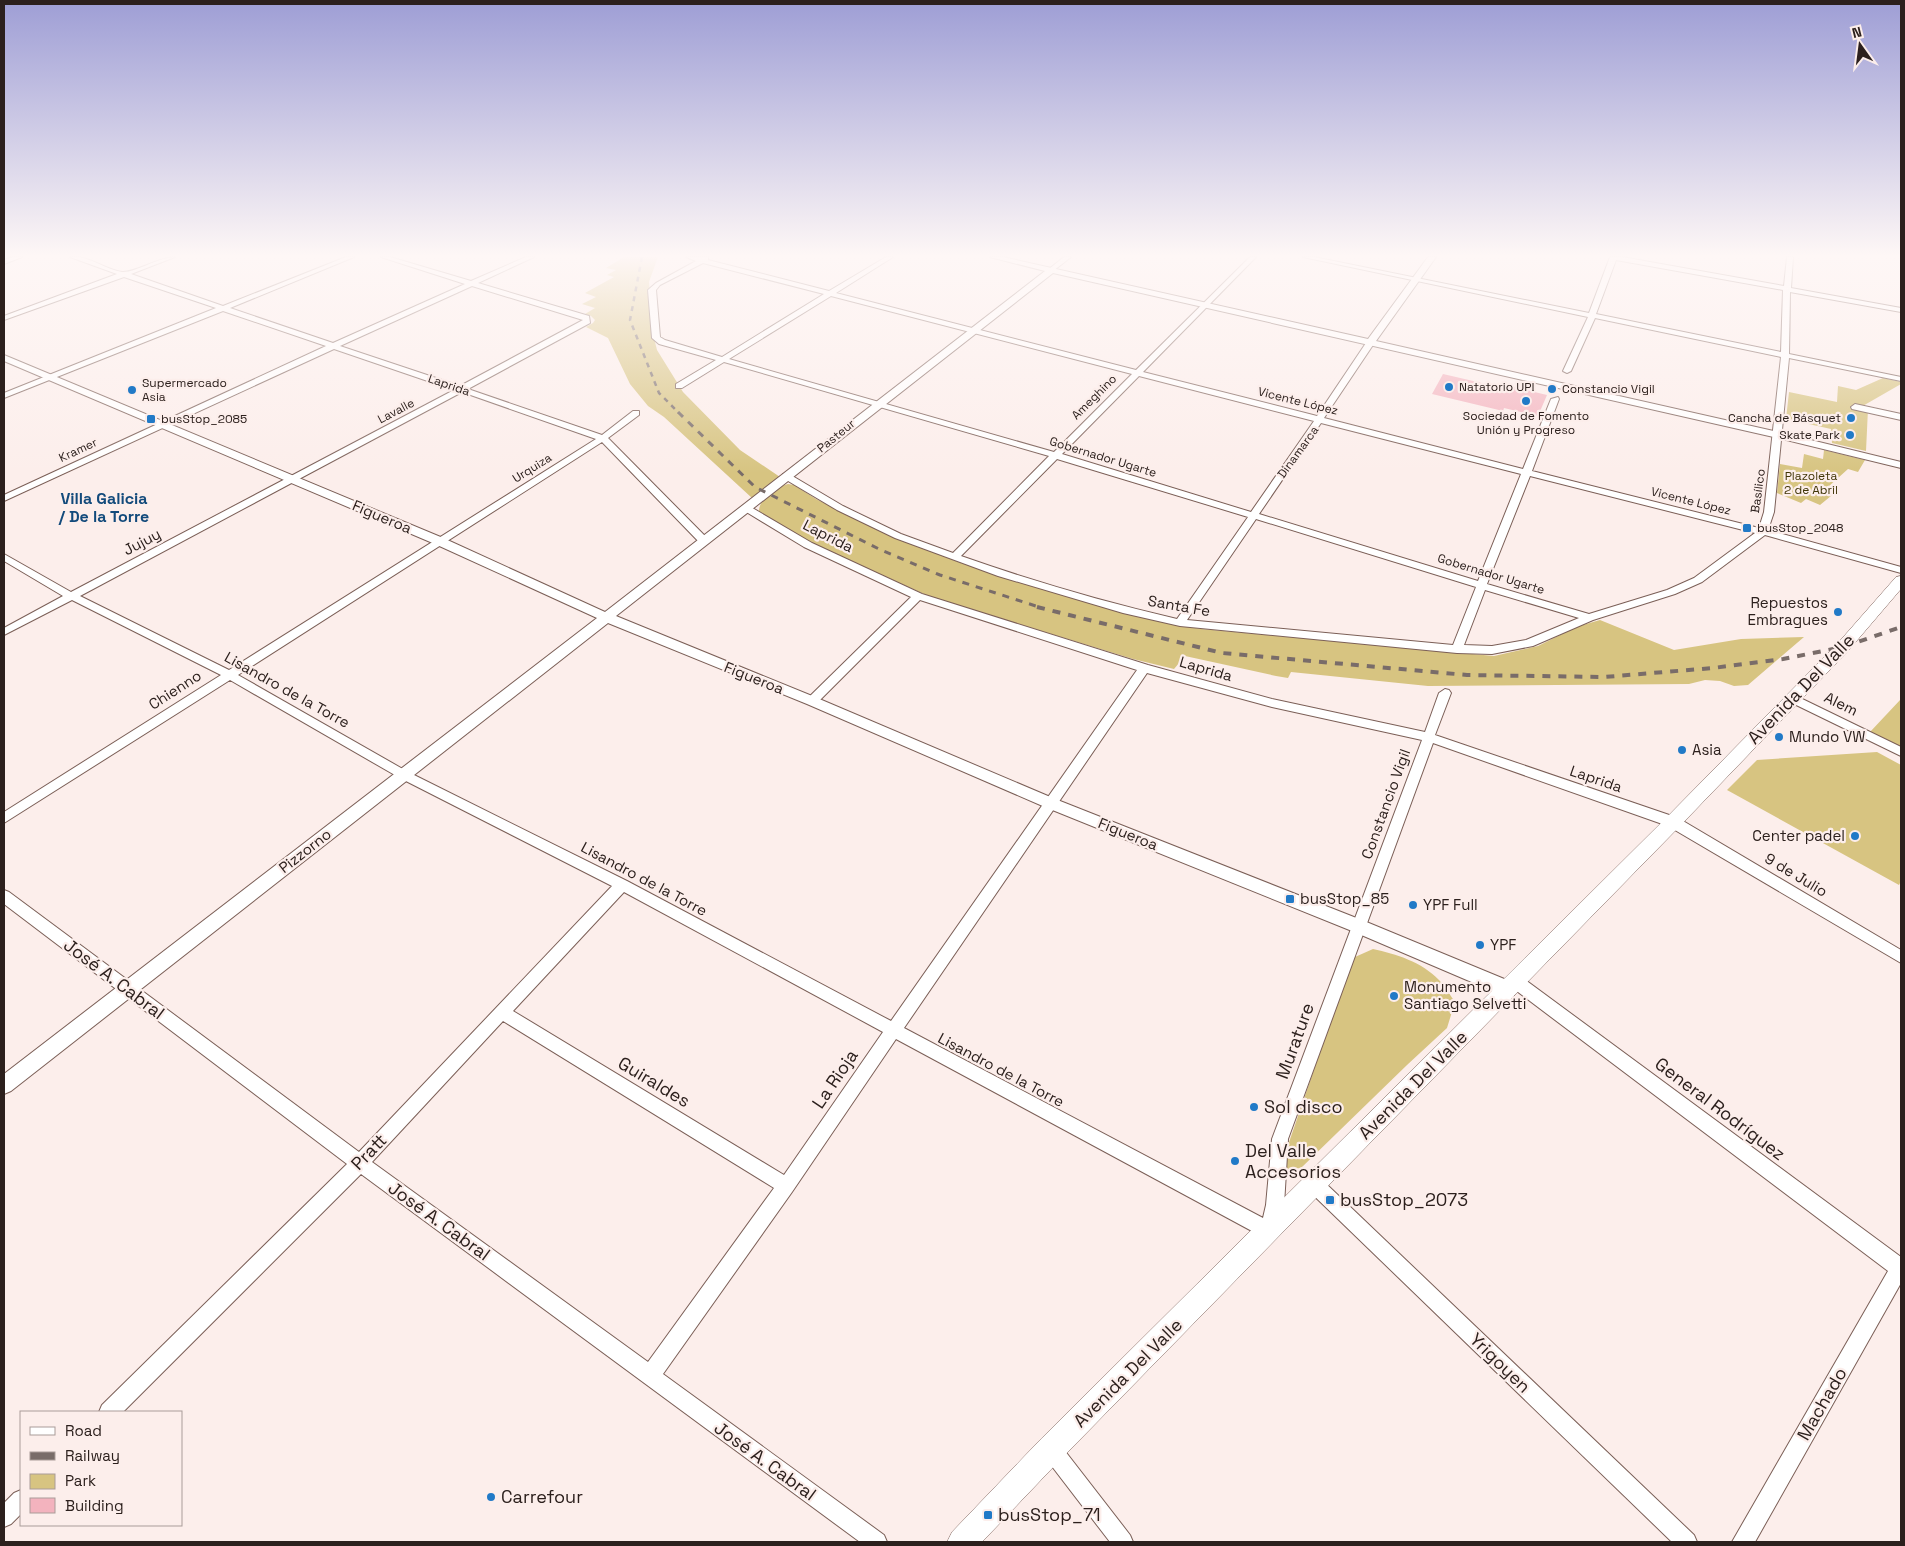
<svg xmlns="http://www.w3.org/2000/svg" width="1905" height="1546" font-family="'Space Grotesk',sans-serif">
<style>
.green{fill:#d7c481}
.building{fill:#f3b3be}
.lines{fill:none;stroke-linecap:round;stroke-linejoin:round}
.minor-casing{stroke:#7b5f57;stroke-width:2}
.tertiary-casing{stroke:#7b5f57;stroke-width:2}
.secondary-casing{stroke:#7b5f57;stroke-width:1}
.minor{fill:#fff;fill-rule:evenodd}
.tertiary{fill:#fff;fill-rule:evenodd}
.secondary{fill:#fff;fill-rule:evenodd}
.rail-far2{stroke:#796c69;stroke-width:2.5;stroke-dasharray:5 5;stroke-linecap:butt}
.rail-far1{stroke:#796c69;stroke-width:3;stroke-dasharray:7 7;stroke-linecap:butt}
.rail{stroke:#796c69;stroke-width:4;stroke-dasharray:8 8;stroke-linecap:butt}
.poi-dot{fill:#217ac7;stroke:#fceeeb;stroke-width:2}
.labels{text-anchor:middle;stroke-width:4.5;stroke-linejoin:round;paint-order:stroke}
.far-poi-label{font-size:12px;fill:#2c201d;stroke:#fceeeb;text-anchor:start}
.far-street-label{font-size:12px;fill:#2c201d;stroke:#fceeeb}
.far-park-label{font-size:12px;fill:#403507;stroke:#fceeeb}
.street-label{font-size:15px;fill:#2c201d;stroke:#fceeeb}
.poi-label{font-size:15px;fill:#2c201d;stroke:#fceeeb;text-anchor:start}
.far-district-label{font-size:16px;font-weight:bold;fill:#124a7b;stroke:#fceeeb}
.near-street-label{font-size:18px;fill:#2c201d;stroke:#fceeeb}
.near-poi-label{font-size:18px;fill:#2c201d;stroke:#fceeeb;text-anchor:start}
</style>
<rect width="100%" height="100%" fill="#fceeeb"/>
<path class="green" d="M624,257H658L649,282L654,338L657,350L683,392L740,450L780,477L752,498L664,417L648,406L630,384L608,338L586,327L593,323L595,320L591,316L585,314L595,308L582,304L596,297L585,293L614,277L607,275L616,270L606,268Z
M1883,378L1901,382V384L1861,407L1868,409L1866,451L1832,443L1831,429L1786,419L1789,392L1837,402L1838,386L1856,390Z
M1824,450L1865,460L1858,472L1848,469L1828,487L1837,491L1820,505L1806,499L1801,503L1777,493L1780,464L1802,468L1804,454L1823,459Z
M788,484L794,485L816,499L891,536L961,563L1125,613L1169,624L1202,629L1494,656L1538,646L1576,627L1600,620L1674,650L1741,639L1804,637L1748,685L1734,686L1720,681L1705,680L1689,684L1428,686L1291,672L1288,678L1276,676L1185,656L1174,669L1133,659L933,598L812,544L759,512C758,499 777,487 788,484Z
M1901,699V747L1870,732Z
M1877,752L1901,765V881L1899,885L1727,790L1757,760Z
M1373,949C1396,954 1422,962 1439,980C1445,986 1450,995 1455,1002L1447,1028L1407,1065L1301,1168L1287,1170L1286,1151L1341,991L1355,957Z"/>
<path class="building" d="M1443,374L1512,390L1514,387L1547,395L1538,416L1504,408L1503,411L1432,394Z"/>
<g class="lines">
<defs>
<path id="minor" d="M13,257H22L4,264V260Z
M70,257C88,255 104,269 122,272C135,273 159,257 175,257L131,274L223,306L346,257H354L230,308L333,343L465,284L381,257H390L471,281L526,257H534L478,283L589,316L590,323L468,389L602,435L633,411H639V415L608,438L708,539V543H700L602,442L238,675L408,772L627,881L891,1021L1137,670L920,600L816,704H808L806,701L808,698L911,597L804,547L743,510V506H749L812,543L922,594L1148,665L1272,699L1425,732L1439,693L1445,689L1449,690L1451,693L1435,735L1678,818L1901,950V963L1668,826L1433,743L1288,1139L1284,1205L1275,1237L1269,1240L1263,1237L896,1039L792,1192L663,1374L884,1535L887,1542H860L361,1174L123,1412H99L102,1405L347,1164L4,904V890L9,892L359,1152L612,886L400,778L230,680L4,823V812L221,675L72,600L4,635V628L63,596L4,561V554L71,592L454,390L334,349L4,501V495L326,346L223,311L4,398V393L216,308L124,277L4,320V316L117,274ZM472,286L583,320L460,386L340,346ZM462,392L596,439L229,670L80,596ZM1147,673L1272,707L1422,740L1272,1139L1266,1205L1263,1218L904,1028ZM624,892L883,1032L784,1175L513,1011ZM503,1021L774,1188L648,1362L372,1162Z
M686,257H708V260L829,291L886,257H893L836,293L1136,370L1250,257H1256L1143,372L1317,416L1368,340H1374L1375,342L1324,418L1523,469L1551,399L1558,397L1559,399L1532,471L1759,528L1764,512L1781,357L1595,318L1571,371L1567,373L1563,371L1588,317L1303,257H1314L1589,313L1610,257H1622L1784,286L1787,257H1793L1791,288L1901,308V312L1790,292L1789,354L1901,377V381L1789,358L1774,512L1768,530L1901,567V573L1765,535L1702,582L1675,594L1593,620L1533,646L1492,654L1457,653L1180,626L1123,613L998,576L895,538L837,510L783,478V474H789L843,506L901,534L953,553L1049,456L724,362L682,388H676V384L716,360L659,344L652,338L648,290L656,283L696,261ZM1616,260L1783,290L1781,352L1596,314ZM703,263L824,294L722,357L665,340L660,337L656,290L660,285ZM831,296L1132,374L1054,452L729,359ZM1139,376L1314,421L1251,512L1062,454ZM1321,423L1521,474L1478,581L1259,514ZM1057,459L1248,517L1177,619C1104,602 1032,581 961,556ZM1530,476L1755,533L1694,578L1667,590L1589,614L1487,584ZM1256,519L1476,587L1453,645L1187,620ZM1485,590L1579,618L1526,640L1492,646L1464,645Z
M1064,257H1071L1053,271H1049V269Z
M1855,404L1901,414V420L1852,409L1851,407Z
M1792,694L1901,747V756L1788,701L1786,698Z
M1515,975L1520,976L1901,1257V1283L1755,1542H1732L1888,1271L1510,986L1508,981L1510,976Z
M1314,1175L1320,1178L1694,1535L1697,1542H1672L1308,1190L1305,1184L1308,1178Z
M1051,1439L1058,1442L1130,1535L1133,1542H1110L1044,1456L1041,1449L1044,1442Z
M21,1490V1514L11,1524L4,1527V1503L14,1493Z"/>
<path id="tertiary" d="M990,257H1003L1368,339L1428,257H1436L1376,341L1778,432L1901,462V468L1778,438L1053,273L616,616L817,698L1055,799L1364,921L1514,983L1517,989L1514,995L1508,997L1502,995L1352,931L1045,807L807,704L608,623L11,1091L4,1094V1074L597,618L435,544L4,361V355L443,538L605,612L1045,271Z"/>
<path id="secondary" d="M1901,576V589L1848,651L1679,827L1061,1459L982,1542H947L952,1532L1041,1439L1667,817L1838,643L1896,577Z"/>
</defs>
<use href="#minor" class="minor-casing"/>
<use href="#tertiary" class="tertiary-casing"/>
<use href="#secondary" class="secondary-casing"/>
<use href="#minor" class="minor"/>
<use href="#tertiary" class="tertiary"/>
<use href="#secondary" class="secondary"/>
<path class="rail-far2" d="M642,257L630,320L659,393L679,413"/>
<path class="rail-far1" d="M678,412L755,487L879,549L940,575L1042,608"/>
<path class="rail" d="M1037,607L1222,653L1467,675L1604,677L1713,668L1783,659L1843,647L1901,627"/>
</g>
<linearGradient id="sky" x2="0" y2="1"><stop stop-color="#9e9ed5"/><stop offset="0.54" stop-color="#fef7f6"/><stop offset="1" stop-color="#fef7f6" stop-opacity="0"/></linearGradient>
<rect width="1905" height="473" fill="url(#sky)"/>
<g class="poi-dot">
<circle cx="1449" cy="387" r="5"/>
<circle cx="1552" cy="389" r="5"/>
<circle cx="132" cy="390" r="5"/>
<circle cx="1526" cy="401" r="5"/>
<circle cx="1851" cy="418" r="5"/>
<rect x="146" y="414" width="10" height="10" rx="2.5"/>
<circle cx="1850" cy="435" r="5"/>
<rect x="1742" y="523" width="10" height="10" rx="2.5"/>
<circle cx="1838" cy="612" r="5"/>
<circle cx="1779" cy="737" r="5"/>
<circle cx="1682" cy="750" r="5"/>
<circle cx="1855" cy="836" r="5"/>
<rect x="1285" y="894" width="10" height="10" rx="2.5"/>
<circle cx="1413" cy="905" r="5"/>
<circle cx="1480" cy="945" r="5"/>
<circle cx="1394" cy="996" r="5"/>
<circle cx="1254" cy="1107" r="5"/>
<circle cx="1235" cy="1161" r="5"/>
<rect x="1325" y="1195" width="10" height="10" rx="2.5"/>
<circle cx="491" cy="1497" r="5"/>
<rect x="983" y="1510" width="10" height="10" rx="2.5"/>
</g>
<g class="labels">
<g class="far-poi-label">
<text x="142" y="387">Supermercado<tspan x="142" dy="14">Asia</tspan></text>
<text x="1459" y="391">Natatorio UP!</text>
<text x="1562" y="393">Constancio Vigil</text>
<text x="1526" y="420" text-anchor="middle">Sociedad de Fomento<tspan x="1526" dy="14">Unión y Progreso</tspan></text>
<text x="1841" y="422" text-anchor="end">Cancha de Básquet</text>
<text x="161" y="423">busStop_2085</text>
<text x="1840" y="439" text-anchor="end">Skate Park</text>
<text x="1757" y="532">busStop_2048</text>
</g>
<g class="far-street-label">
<text transform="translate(449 385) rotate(19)" y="4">Laprida</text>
<text transform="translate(1094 397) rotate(-45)" y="4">Ameghino</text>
<text transform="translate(1298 401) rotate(14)" y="4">Vicente López</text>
<text transform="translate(396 411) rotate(-28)" y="4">Lavalle</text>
<text transform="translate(836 436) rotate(-39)" y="4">Pasteur</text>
<text transform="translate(78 450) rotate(-25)" y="4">Kramer</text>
<text transform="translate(1298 452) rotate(-54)" y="4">Dinamarca</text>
<text transform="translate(1103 457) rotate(17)" y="4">Gobernador Ugarte</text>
<text transform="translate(532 468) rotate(-32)" y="4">Urquiza</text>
<text transform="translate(1758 491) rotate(-82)" y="4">Basílico</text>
<text transform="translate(1691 501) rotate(14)" y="4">Vicente López</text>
<text transform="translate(1491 574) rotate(17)" y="4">Gobernador Ugarte</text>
</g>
<g class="far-park-label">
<text x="1811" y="480">Plazoleta<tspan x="1811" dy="14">2 de Abril</tspan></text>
</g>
<g class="street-label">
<text transform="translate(382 517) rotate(23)" y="5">Figueroa</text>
<text transform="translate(828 536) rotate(27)" y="5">Laprida</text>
<text transform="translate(142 542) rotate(-28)" y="5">Jujuy</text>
<text transform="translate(1179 606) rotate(10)" y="5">Santa Fe</text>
<text transform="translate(1206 669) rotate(16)" y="5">Laprida</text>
<text transform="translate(754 678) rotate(22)" y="5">Figueroa</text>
<text transform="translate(175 690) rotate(-33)" y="5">Chienno</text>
<text transform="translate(287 690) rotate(29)" y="5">Lisandro de la Torre</text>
<text transform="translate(1841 704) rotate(26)" y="5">Alem</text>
<text transform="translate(1596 779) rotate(19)" y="5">Laprida</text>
<text transform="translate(1386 804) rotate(-70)" y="5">Constancio Vigil</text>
<text transform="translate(1128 834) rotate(22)" y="5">Figueroa</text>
<text transform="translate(305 851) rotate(-38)" y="5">Pizzorno</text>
<text transform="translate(1796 875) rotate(31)" y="5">9 de Julio</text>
<text transform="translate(644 879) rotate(28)" y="5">Lisandro de la Torre</text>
<text transform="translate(1001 1070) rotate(28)" y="5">Lisandro de la Torre</text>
</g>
<g class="poi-label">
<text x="1828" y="608" text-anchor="end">Repuestos<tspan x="1828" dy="17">Embragues</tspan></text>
<text x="1789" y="742">Mundo VW</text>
<text x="1692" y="755">Asia</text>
<text x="1845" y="841" text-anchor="end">Center padel</text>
<text x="1300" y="904">busStop_85</text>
<text x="1423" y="910">YPF Full</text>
<text x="1490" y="950">YPF</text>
<text x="1404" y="992">Monumento<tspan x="1404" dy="17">Santiago Selvetti</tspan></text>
</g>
<g class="far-district-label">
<text x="104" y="504">Villa Galicia<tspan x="104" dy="18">/ De la Torre</tspan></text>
</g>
<g class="near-street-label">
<text transform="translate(1801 689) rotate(-46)" y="6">Avenida Del Valle</text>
<text transform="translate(114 979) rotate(37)" y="6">José A. Cabral</text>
<text transform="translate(1295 1041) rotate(-70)" y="6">Murature</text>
<text transform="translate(835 1079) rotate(-56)" y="6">La Rioja</text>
<text transform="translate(654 1082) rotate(31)" y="6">Guiraldes</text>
<text transform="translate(1413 1085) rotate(-45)" y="6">Avenida Del Valle</text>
<text transform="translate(1720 1109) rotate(37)" y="6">General Rodríguez</text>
<text transform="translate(369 1152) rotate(-46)" y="6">Pratt</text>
<text transform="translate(439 1221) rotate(36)" y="6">José A. Cabral</text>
<text transform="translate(1500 1363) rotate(44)" y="6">Yrigoyen</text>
<text transform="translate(1128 1373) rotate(-45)" y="6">Avenida Del Valle</text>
<text transform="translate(1822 1404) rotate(-60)" y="6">Machado</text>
<text transform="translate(765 1461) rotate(36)" y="6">José A. Cabral</text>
</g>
<g class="near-poi-label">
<text x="1264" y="1113">Sol disco</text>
<text x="1245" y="1157">Del Valle<tspan x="1245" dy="21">Accesorios</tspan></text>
<text x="1340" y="1206">busStop_2073</text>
<text x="501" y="1503">Carrefour</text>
<text x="998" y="1521">busStop_71</text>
</g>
</g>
<rect width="1905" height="1546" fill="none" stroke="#2c201d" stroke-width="10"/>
<rect x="20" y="1411" width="162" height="115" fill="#fceeeb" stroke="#a99c99"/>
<rect x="30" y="1427" width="25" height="8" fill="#ffffff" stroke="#a99c99"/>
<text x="65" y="1436" font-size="15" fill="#2c201d">Road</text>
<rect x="30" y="1452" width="25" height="8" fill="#796c69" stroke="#a99c99"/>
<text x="65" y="1461" font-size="15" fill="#2c201d">Railway</text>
<rect x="30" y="1474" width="25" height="15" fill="#d7c481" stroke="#a99c99"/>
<text x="65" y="1486" font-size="15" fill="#2c201d">Park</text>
<rect x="30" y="1498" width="25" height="15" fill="#f3b3be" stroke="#a99c99"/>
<text x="65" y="1511" font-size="15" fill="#2c201d">Building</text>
<g transform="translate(1860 45) rotate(346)" stroke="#fceeeb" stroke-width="4" paint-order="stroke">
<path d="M0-4L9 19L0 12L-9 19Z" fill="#2c201d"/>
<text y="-8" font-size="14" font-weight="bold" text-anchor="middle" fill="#2c201d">N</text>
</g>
</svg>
